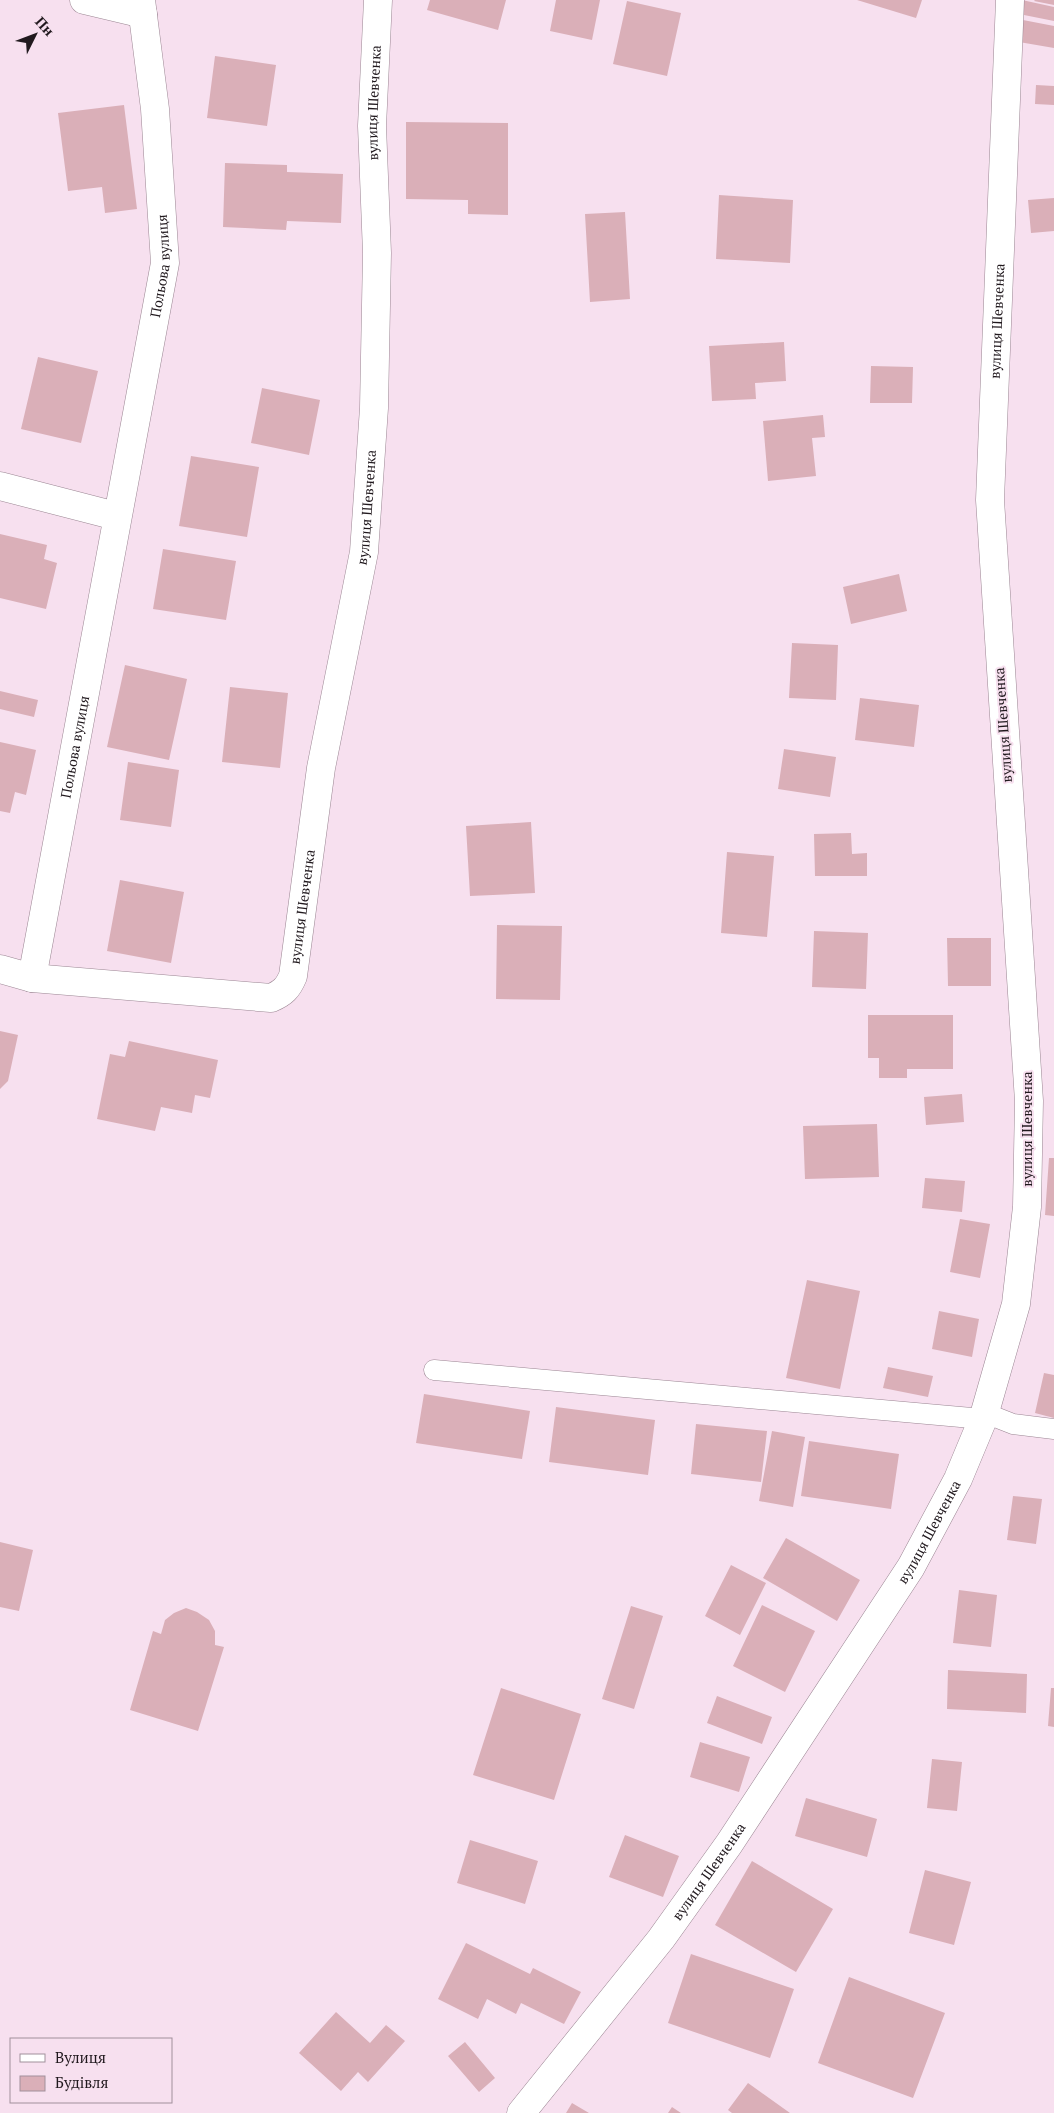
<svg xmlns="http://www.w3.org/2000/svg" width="1054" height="2113" font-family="'PT Serif',serif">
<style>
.building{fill:#daafb8}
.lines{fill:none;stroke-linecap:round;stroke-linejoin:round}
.service-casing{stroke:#9b8693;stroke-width:21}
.minor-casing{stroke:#9b8693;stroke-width:29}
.tertiary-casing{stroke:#9b8693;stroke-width:29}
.service{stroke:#fff;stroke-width:20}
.minor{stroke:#fff;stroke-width:28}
.tertiary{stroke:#fff;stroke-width:28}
.labels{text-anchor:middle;stroke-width:4;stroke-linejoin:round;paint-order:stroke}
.street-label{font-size:14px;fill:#21191e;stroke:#f7e0ef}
</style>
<rect width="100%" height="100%" fill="#f7e0ef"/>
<path class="building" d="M430,0H506L498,30L427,10Z
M556,0H600L592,40L550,31Z
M857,0H922L916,18Z
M1022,0L1054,7V21L1019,14Z
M1035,0H1054V5L1034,1Z
M627,1L681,13L667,76L613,64Z
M1023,20L1054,26V48L1019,42Z
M215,56L276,65L267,126L207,118Z
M1036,85L1054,86V105L1035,104Z
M124,105L137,209L105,213L102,187L68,191L58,113Z
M406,122L508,123V215L468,214V200L406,199Z
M225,163L287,165V172L343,174L341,223L287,221L286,230L223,227Z
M719,195L793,200L790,263L716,259Z
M1054,198V231L1031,233L1028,200Z
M625,212L630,299L590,302L585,214Z
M784,342L786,381L755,383L756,399L712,401L709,346Z
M38,357L98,371L81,443L21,429Z
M871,366L913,367L912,403H870Z
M262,388L320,400L309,455L251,443Z
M823,415L825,437L812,438L816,476L768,481L763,421Z
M191,456L259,467L247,537L179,526Z
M0,534L47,545L44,559L57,563L46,609L0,598Z
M163,549L236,561L226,620L153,609Z
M899,574L907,611L851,624L843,587Z
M792,643L838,645L836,700L789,698Z
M125,665L187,679L169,760L107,747Z
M230,687L288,693L280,768L222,762Z
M0,691L38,700L34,717L0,709Z
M860,698L919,705L914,747L855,740Z
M0,742L36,750L26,795L15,792L10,813L0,811Z
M784,749L836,757L830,797L778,789Z
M128,762L179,770L171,827L120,820Z
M531,822L535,893L470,896L466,826Z
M851,833L852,854L867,853V876H815L814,834Z
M727,852L774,856L767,937L721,933Z
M120,880L184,892L171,963L107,951Z
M497,925L562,926L560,1000L496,999Z
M814,931L868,933L866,989L812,987Z
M947,938H991V986H948Z
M868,1015H953V1069H907V1078H879V1058H868Z
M0,1031L18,1035L8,1081L0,1089Z
M129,1041L218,1060L210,1098L195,1095L192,1113L161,1107L155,1131L97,1119L110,1054L125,1057Z
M962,1094L964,1122L926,1125L924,1097Z
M877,1124L879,1177L805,1179L803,1126Z
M1049,1158H1054V1216L1045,1215Z
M925,1178L965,1181L962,1212L922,1208Z
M960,1219L990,1224L980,1278L950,1272Z
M807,1280L860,1291L840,1389L786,1378Z
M939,1311L979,1319L972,1357L932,1349Z
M888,1367L933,1376L928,1397L883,1388Z
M1044,1373L1054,1375V1418L1035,1413Z
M424,1394L530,1411L522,1459L416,1443Z
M556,1407L655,1420L648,1475L549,1462Z
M696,1424L767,1431L761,1482L691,1474Z
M772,1431L805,1437L793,1507L759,1501Z
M809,1441L899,1454L891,1509L801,1496Z
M1013,1496L1042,1499L1036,1544L1007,1540Z
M786,1538L860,1580L837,1621L763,1578Z
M0,1542L33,1550L19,1611L0,1607Z
M731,1565L766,1583L740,1635L705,1616Z
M959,1590L997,1595L991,1647L953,1643Z
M762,1605L815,1631L785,1692L733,1666Z
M631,1606L663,1616L634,1709L602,1699Z
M186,1608L197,1612L209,1620L215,1631V1645L224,1647L198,1731L130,1710L153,1631L161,1634L165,1620L174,1613Z
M948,1670L1027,1674L1026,1713L947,1709Z
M501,1688L581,1714L554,1800L473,1775Z
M1051,1688H1054V1727L1048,1726Z
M717,1696L772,1717L762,1744L707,1723Z
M700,1742L750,1757L739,1792L690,1777Z
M932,1759L962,1762L957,1811L927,1808Z
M806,1798L877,1819L867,1857L795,1836Z
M625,1835L679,1856L663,1897L609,1877Z
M470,1840L538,1861L525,1904L457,1883Z
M752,1861L833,1909L796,1972L715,1925Z
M925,1870L971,1882L954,1945L909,1933Z
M466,1943L530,1974L533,1968L581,1992L564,2024L521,2003L516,2014L487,1999L478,2019L438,1999Z
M691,1954L794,1989L770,2058L668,2023Z
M849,1977L945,2013L913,2098L818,2063Z
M336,2012L370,2043L386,2025L405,2041L368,2082L358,2072L341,2091L299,2053Z
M465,2042L495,2078L479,2092L448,2056Z
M748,2083L790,2113H732L728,2110Z
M572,2103L589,2113H566Z
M672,2107L681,2113H668Z"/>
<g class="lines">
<defs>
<path id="service" d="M434,1370L983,1419
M985,1413L1013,1424L1054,1429"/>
<g id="minor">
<path d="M84,0L143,14"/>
<path d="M0,486L116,516"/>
<path id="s1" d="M0,969L32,978L271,998C283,993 288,988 293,976L321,768L364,552L374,408L377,253L372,126L378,0"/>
<path id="s2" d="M32,978L165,263L155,109L141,0"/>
</g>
<g id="tertiary">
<path id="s3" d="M521,2113L661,1939L729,1844L911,1567L958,1479L983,1419L1016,1304L1027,1207L1029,1101L990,500L1010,0"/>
</g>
</defs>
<use href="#service" class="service-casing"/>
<use href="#minor" class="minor-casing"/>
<use href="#tertiary" class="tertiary-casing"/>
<use href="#service" class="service"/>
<use href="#minor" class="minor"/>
<use href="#tertiary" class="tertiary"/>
</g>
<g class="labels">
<g class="street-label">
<text dy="5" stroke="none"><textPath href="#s1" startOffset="1185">вулиця Шевченка</textPath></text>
<text dy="5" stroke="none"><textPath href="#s2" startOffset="724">Польова вулиця</textPath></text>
<text dy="5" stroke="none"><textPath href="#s3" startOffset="1941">вулиця Шевченка</textPath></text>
<text dy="5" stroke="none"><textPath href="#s1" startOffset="780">вулиця Шевченка</textPath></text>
<text transform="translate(1003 725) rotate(-94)" y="5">вулиця Шевченка</text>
<text dy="5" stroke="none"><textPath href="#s2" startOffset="235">Польова вулиця</textPath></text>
<text dy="5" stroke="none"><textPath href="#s1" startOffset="375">вулиця Шевченка</textPath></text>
<text transform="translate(1027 1129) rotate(-90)" y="5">вулиця Шевченка</text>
<text dy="5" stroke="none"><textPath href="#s3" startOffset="711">вулиця Шевченка</textPath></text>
<text dy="5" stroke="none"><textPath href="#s3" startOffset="306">вулиця Шевченка</textPath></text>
</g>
</g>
<rect x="10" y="2038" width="162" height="65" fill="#f7e0ef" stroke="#a1909b"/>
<rect x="20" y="2054" width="25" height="8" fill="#ffffff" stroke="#a1909b"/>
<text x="55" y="2063" font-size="15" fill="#21191e">Вулиця</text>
<rect x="20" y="2076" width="25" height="15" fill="#daafb8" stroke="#a1909b"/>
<text x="55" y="2088" font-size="15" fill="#21191e">Будівля</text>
<g transform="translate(35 35) rotate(48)" stroke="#f7e0ef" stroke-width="4" paint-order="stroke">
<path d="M0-4L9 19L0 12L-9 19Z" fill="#21191e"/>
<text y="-8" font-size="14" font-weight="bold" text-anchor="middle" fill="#21191e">Пн</text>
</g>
</svg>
